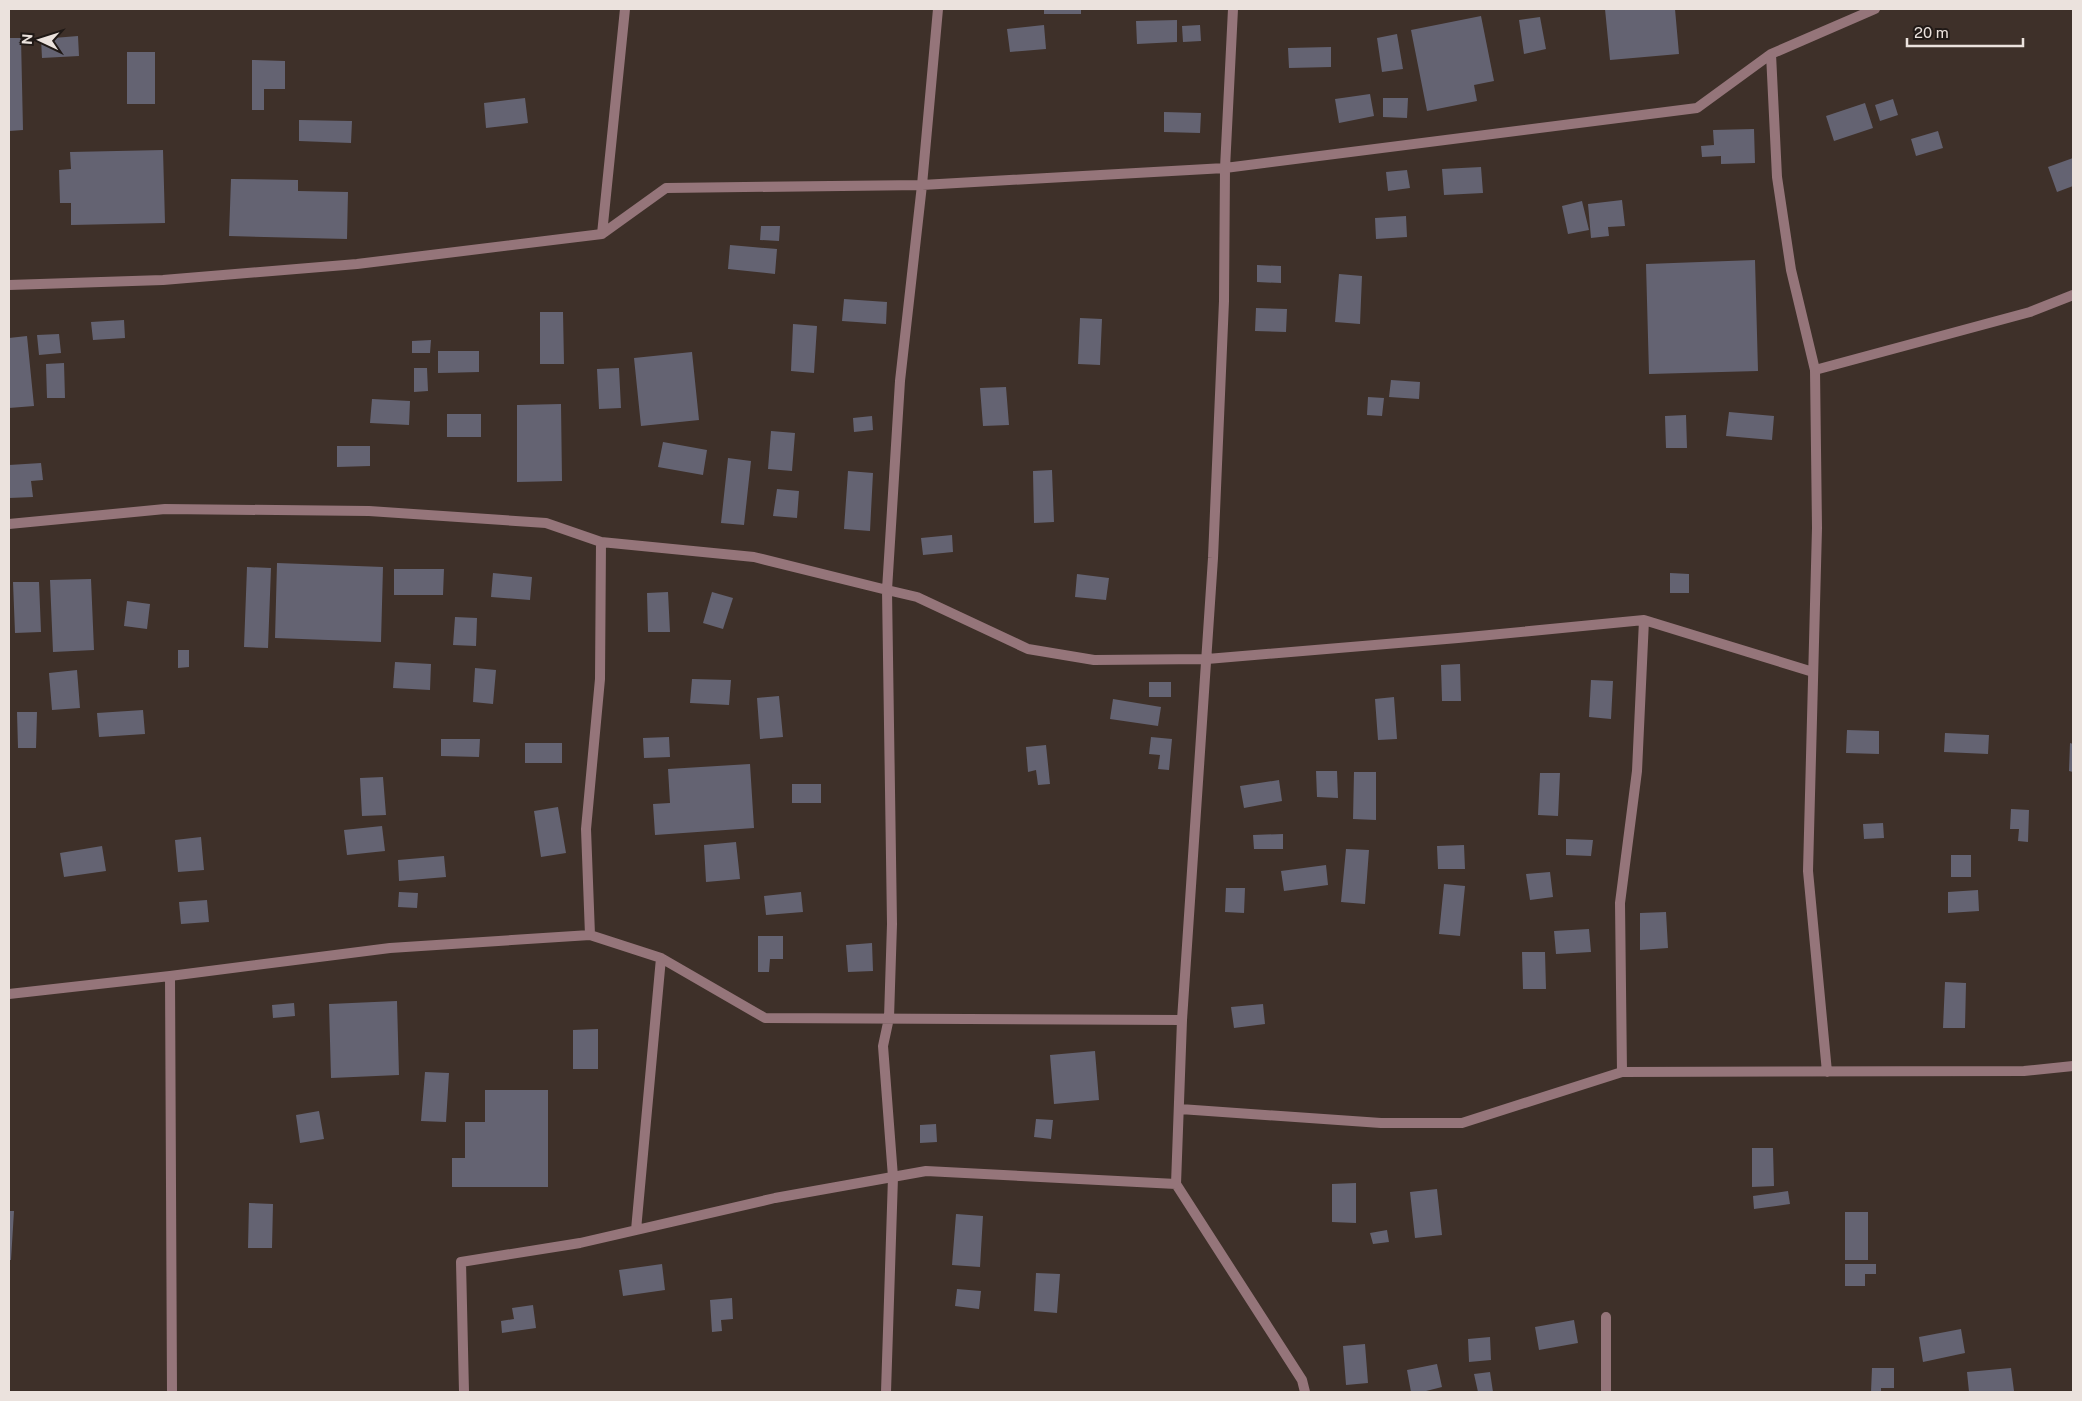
<svg xmlns="http://www.w3.org/2000/svg" width="2082" height="1401" font-family="'Public Sans',sans-serif">
<style>
.building{fill:#646372}
.lines{fill:none;stroke-linecap:round;stroke-linejoin:round}
.street{stroke:#95757a;stroke-width:10}
</style>
<rect width="100%" height="100%" fill="#3e3029"/>
<path class="building" d="M1044,9H1081V14H1044Z
M1605,9H1675L1679,54L1610,60Z
M1481,16L1494,81L1474,85L1477,101L1427,111L1411,30Z
M1540,17L1546,49L1524,54L1519,20Z
M1177,20V42L1137,44L1136,21Z
M1044,25L1046,49L1010,52L1007,29Z
M1200,25L1201,41L1183,42L1182,26Z
M1397,34L1403,69L1382,72L1377,38Z
M78,36L79,56L42,58L41,39Z
M9,38H21L23,130L9,131Z
M1331,47V67L1289,68L1288,48Z
M127,52H155V104H127Z
M252,60L285,61V89H264V110H252Z
M1370,94L1374,116L1339,123L1335,99Z
M525,98L528,123L486,128L484,103Z
M1383,98H1408L1407,118L1383,117Z
M1893,99L1898,115L1880,121L1875,105Z
M1865,103L1873,128L1834,141L1826,116Z
M1164,112L1201,113L1200,133L1164,132Z
M299,120L352,121L351,143L299,141Z
M1754,129L1755,163L1721,164V156L1702,157L1701,146L1714,145L1713,130Z
M1938,131L1943,148L1916,156L1911,139Z
M163,150L165,223L71,225V203H60L59,170L71,169L70,152Z
M2073,158V186L2057,192L2048,167Z
M1481,167L1483,193L1444,195L1442,169Z
M1407,170L1410,188L1388,191L1386,172Z
M231,179L298,180V191L348,192L347,239L229,236Z
M1622,200L1625,226L1608,227L1609,236L1591,238L1588,204Z
M1582,201L1589,230L1568,234L1562,206Z
M1406,216L1407,237L1376,239L1375,218Z
M761,226H780L779,241L760,240Z
M730,245L777,249L775,274L728,269Z
M1755,260L1758,371L1649,374L1646,264Z
M1257,265L1281,266V283L1257,282Z
M1339,274L1362,276L1360,324L1335,322Z
M844,299L887,302L886,324L842,321Z
M1256,308L1287,309L1286,332L1255,331Z
M540,312H563L564,364H540Z
M1080,318L1102,319L1100,365L1078,364Z
M124,320L125,338L93,340L91,322Z
M793,324L817,326L814,373L791,371Z
M59,334L61,353L39,355L37,335Z
M27,336L34,406L9,408V338Z
M431,340L430,353H412V341Z
M438,351H479V372L438,373Z
M692,352L699,420L641,426L634,358Z
M64,363L65,398H47L46,364Z
M414,368H427L428,391L414,392Z
M619,368L621,408L599,409L597,369Z
M1391,380L1420,382L1419,399L1389,397Z
M1006,387L1009,425L983,426L980,388Z
M1368,397L1384,398L1382,416L1367,415Z
M372,399L410,401L409,425L370,423Z
M561,404L562,481L517,482V405Z
M1729,412L1774,416L1772,440L1726,436Z
M447,414H481V437H447Z
M1686,415L1687,448H1666L1665,416Z
M872,416L873,430L854,432L853,418Z
M771,431L795,433L792,471L768,469Z
M663,442L707,450L703,475L658,467Z
M337,446H370V466L337,467Z
M728,458L751,461L744,525L721,523Z
M41,463L43,480L31,481L33,497L9,498V465Z
M1052,470L1054,522L1034,523L1033,471Z
M848,471L873,473L870,531L844,529Z
M777,489L799,491L797,518L773,516Z
M952,535L953,552L923,555L921,538Z
M277,563L383,567L381,642L275,638Z
M247,567L271,568L268,648L244,647Z
M394,569H444L443,595H394Z
M493,573L532,577L530,600L491,597Z
M1670,573L1689,574V593H1670Z
M1077,574L1109,578L1106,600L1075,597Z
M91,579L94,650L53,652L50,580Z
M13,582H39L41,632L15,633Z
M668,592L670,632H648L647,593Z
M712,592L733,598L723,629L703,623Z
M127,601L150,604L147,629L124,626Z
M455,617L477,618L476,646L453,645Z
M178,650H189V667L178,668Z
M395,662L431,664L430,690L393,688Z
M1460,664L1461,701H1442L1441,665Z
M475,668L496,670L493,704L473,702Z
M77,670L80,708L52,710L49,673Z
M692,679L731,680L729,705L690,703Z
M1591,680L1613,681L1611,719L1589,717Z
M1149,682H1171V697H1149Z
M779,696L783,737L760,739L757,698Z
M1394,697L1397,739L1378,740L1375,699Z
M1113,699L1161,707L1158,726L1110,719Z
M143,710L145,734L99,737L97,713Z
M17,712H37L36,748H18Z
M1847,730L1879,731V754L1846,753Z
M1945,733L1989,735L1988,754L1944,752Z
M669,737L670,757L644,758L643,738Z
M1151,737L1172,739L1169,770L1158,769L1160,755L1149,754Z
M441,739H480L479,757L441,756Z
M525,743H562V763H525Z
M2070,743L2073,744V772L2069,771Z
M1046,745L1050,784L1038,785L1036,770L1028,772L1026,747Z
M750,764L754,828L655,835L653,804L670,803L668,769Z
M1316,771H1337L1338,798L1317,797Z
M1354,772H1376V820L1353,819Z
M1540,773H1560L1558,816L1538,815Z
M383,777L386,815L362,816L360,778Z
M1279,780L1282,801L1244,808L1240,786Z
M792,784H821V803H792Z
M558,807L566,853L541,857L534,811Z
M2011,809L2029,810L2028,842L2018,841L2019,829H2010Z
M1883,823L1884,838L1864,839L1863,824Z
M382,826L385,851L347,855L344,830Z
M1283,834V849H1254L1253,835Z
M201,837L204,870L178,872L175,840Z
M1566,839L1593,840L1591,856L1566,855Z
M736,842L740,879L706,882L704,845Z
M1464,845L1465,869H1438L1437,846Z
M102,846L106,871L64,877L60,853Z
M1346,849L1369,850L1365,904L1341,902Z
M1951,855H1971V877H1951Z
M444,856L446,877L399,881L398,860Z
M1326,865L1328,885L1284,891L1281,871Z
M1550,872L1553,897L1530,900L1526,874Z
M1444,884L1465,886L1460,936L1439,934Z
M1226,888H1245L1244,913L1225,912Z
M1978,890L1979,911L1948,913V892Z
M399,892L418,893L417,908L398,907Z
M801,892L803,912L766,915L764,896Z
M207,900L209,922L181,924L179,902Z
M1666,912L1668,948L1640,950V913Z
M1589,929L1591,952L1556,954L1554,931Z
M758,936H783V959H770L769,972H758Z
M872,943L873,971L848,972L846,945Z
M1522,952H1545L1546,989H1523Z
M1945,982L1966,983L1965,1028H1943Z
M397,1001L399,1075L331,1078L329,1004Z
M294,1003L295,1016L273,1018L272,1005Z
M1263,1004L1265,1024L1234,1028L1231,1007Z
M598,1029V1069H573V1030Z
M1095,1051L1099,1100L1054,1104L1050,1055Z
M425,1072L449,1073L446,1122L421,1121Z
M485,1090H548V1187H452V1158H465V1122H485Z
M319,1111L324,1139L300,1143L296,1115Z
M1036,1119L1053,1120L1051,1139L1034,1137Z
M936,1124L937,1142L920,1143V1125Z
M1752,1148H1773L1774,1186L1752,1187Z
M1356,1183V1223L1332,1222V1184Z
M1437,1189L1442,1235L1415,1238L1410,1192Z
M1788,1191L1790,1204L1754,1209L1753,1196Z
M249,1203L273,1204L272,1248H248Z
M9,1211H14L11,1260H9Z
M1845,1212H1868V1260H1845Z
M956,1214L983,1216L980,1267L952,1265Z
M1387,1230L1389,1242L1373,1244L1370,1233Z
M662,1264L665,1290L623,1296L619,1270Z
M1845,1264H1876V1274H1865V1286H1845Z
M1036,1273L1060,1274L1057,1313L1034,1311Z
M957,1289L981,1291L979,1309L955,1306Z
M732,1298L733,1319L721,1320L722,1331L712,1332L710,1300Z
M533,1305L536,1328L502,1333L501,1321L514,1319L512,1308Z
M1574,1320L1578,1343L1539,1350L1535,1327Z
M1961,1329L1965,1353L1923,1362L1919,1337Z
M1490,1337L1491,1360L1469,1362L1468,1339Z
M1365,1344L1368,1383L1346,1385L1343,1346Z
M1437,1364L1442,1387L1422,1392H1411L1407,1370Z
M1872,1368H1894V1388H1881V1392H1871Z
M2011,1368L2014,1391L1969,1392L1967,1372Z
M1490,1372L1493,1392H1478L1474,1374Z"/>
<g class="lines">
<path class="street" d="M1233,9L1225,168L1224,301L1213,558L1182,1020L1176,1184L1302,1380L1305,1392
M1771,54L1777,177L1791,270L1815,370L1817,528L1808,871L1827,1072
M602,234L625,9
M9,285L163,280L357,264L602,234L666,188L922,185L1225,168L1697,108L1771,54L1875,9
M1815,370L2030,312L2073,295
M9,524L165,509L369,511L546,523L601,542L754,557L887,590L917,597L1028,649L1094,660L1207,659L1458,638L1644,620L1813,672
M590,935L586,829L600,679L601,542
M170,976L172,1392
M9,994L170,976L390,948L590,935L661,958L765,1018L1182,1020
M1622,1072L1620,903L1637,771L1644,620
M1180,1109L1381,1123H1462L1622,1072L2024,1071L2073,1066
M636,1230L661,958
M1606,1317V1392
M464,1392L461,1262L580,1243L775,1198L926,1171L1176,1184
M886,1392L893,1177L883,1046L889,1018L892,924L887,590L900,381L922,185L938,9"/>
</g>
<rect width="2082" height="1401" fill="none" stroke="#ebe2dd" stroke-width="20"/>
<g transform="translate(40 40) rotate(274)" stroke="#201916" stroke-width="4" paint-order="stroke">
<path d="M0-4L9 19L0 12L-9 19Z" fill="#ebe2dd"/>
<text y="-8" font-size="14" font-weight="bold" text-anchor="middle" fill="#ebe2dd">N</text>
</g>
<path d="M1907 38v8h116v-8" fill="none" stroke="#ebe2dd" stroke-width="2.5"/>
<text x="1914" y="38" font-size="15" fill="#ebe2dd" stroke="#201916" stroke-width="4" paint-order="stroke">20 m</text>
</svg>
